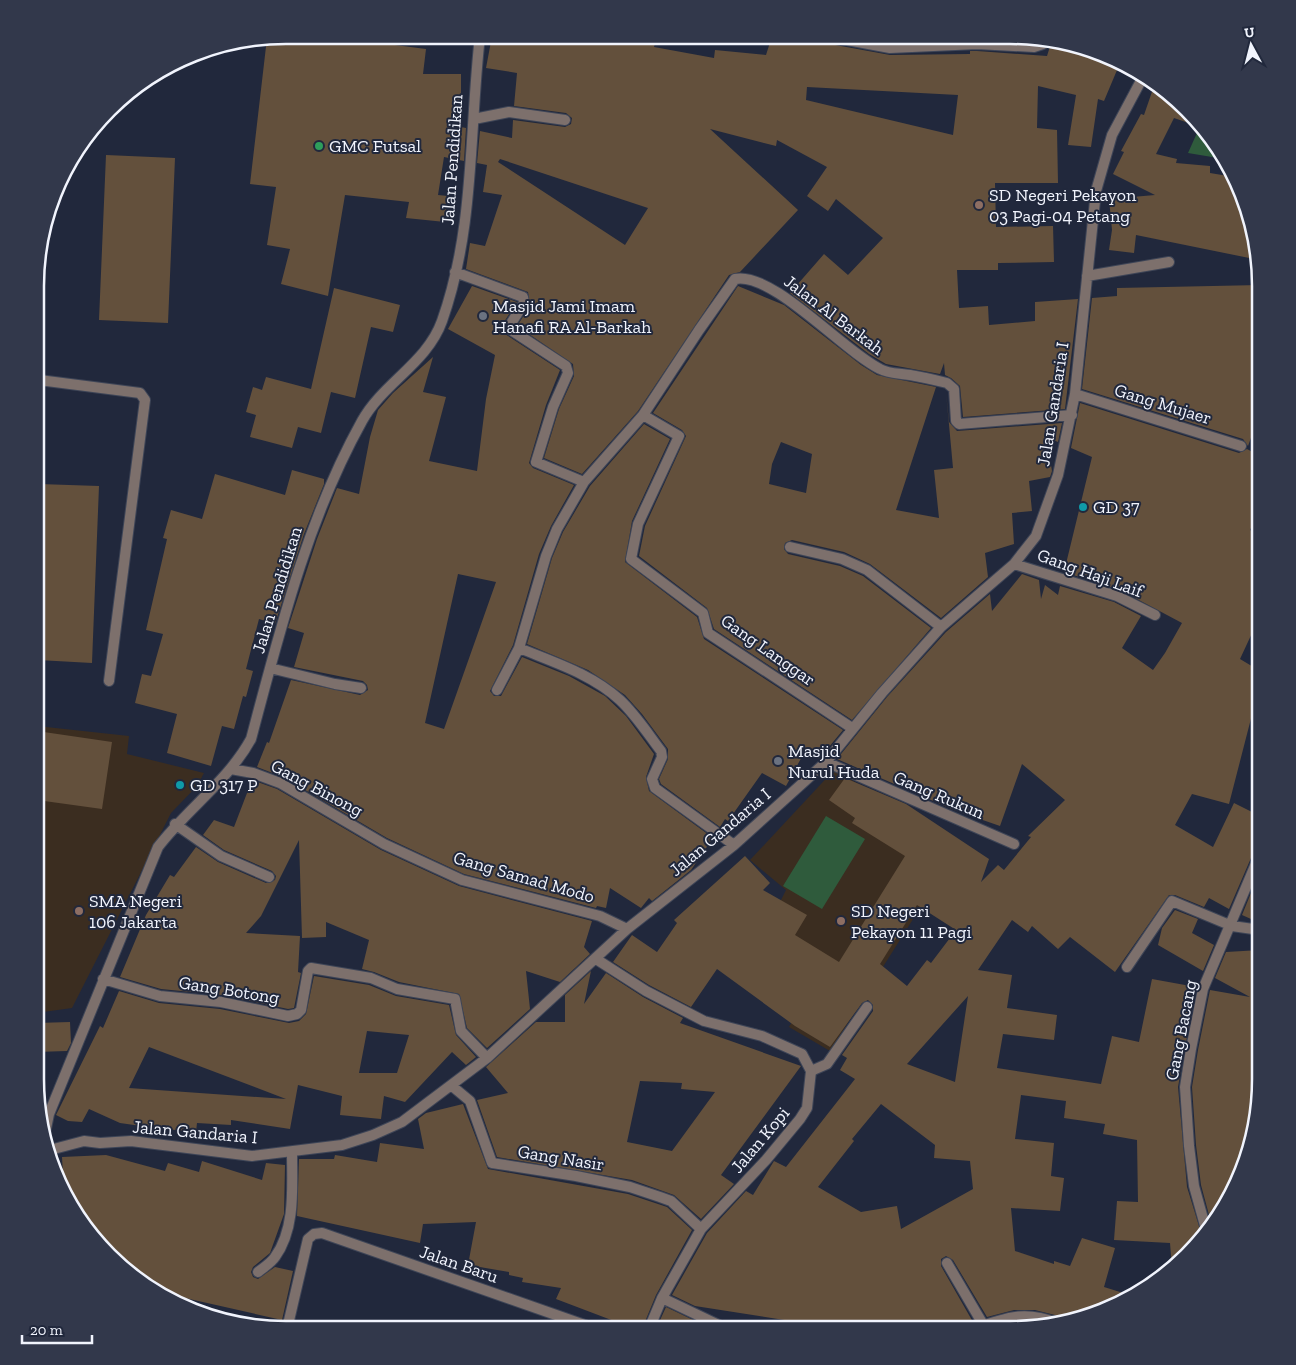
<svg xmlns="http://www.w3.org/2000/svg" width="1296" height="1365" font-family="'Zilla Slab',serif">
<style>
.education{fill:#3b2d20}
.green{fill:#2f5b3c}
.building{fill:#63503c;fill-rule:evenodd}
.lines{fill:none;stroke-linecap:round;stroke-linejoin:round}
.service-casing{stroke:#3e4557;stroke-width:12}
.minor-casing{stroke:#3e4557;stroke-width:12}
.service{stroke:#7d706c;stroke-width:10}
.minor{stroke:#7d706c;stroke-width:10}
.leisure-dot{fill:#2e9e5b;stroke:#21283c;stroke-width:2}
.education-dot{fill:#8d6e63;stroke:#21283c;stroke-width:2}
.worship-dot{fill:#6b7280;stroke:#21283c;stroke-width:2}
.culture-dot{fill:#0f9aa8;stroke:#21283c;stroke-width:2}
.labels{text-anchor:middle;stroke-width:4;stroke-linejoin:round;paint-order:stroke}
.poi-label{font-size:18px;fill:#f1f4fd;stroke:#21283c;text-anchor:start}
.street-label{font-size:18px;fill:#f1f4fd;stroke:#21283c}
.rim{fill:none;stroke:#f1f4fd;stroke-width:2.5}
</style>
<rect width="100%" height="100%" fill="#21283c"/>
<path class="education" d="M37,726L129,736L127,754L204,773L197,786L171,813L72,1008L36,1013Z
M834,770L961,843L830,1051L789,1027L809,992L755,952L786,890L750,860Z"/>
<path class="green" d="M1201,124L1219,146L1229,166L1224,159L1188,153Z
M826,816L865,839L822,909L783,886Z"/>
<path class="building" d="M285,35H396L395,45L426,49L423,74H461V127L466,128L464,161L444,157L438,195L448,196L445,222L406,218L409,202L345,195L328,296L281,284L290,249L267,245L276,187L250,184L267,38Z
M492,36H657L654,47L714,58L715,50L766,55L772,36H824L830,44L890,55L970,54V51H977L1047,56L1052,40L1120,63L1104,101L1098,99L1091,147L1068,145L1076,95L1038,86L1037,128L1057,130L1058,183H995L996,227L1053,226L1054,262L998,263V270H957L959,308L988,306L989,325L1035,321V302L1078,299L1065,409L963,417L960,386L951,378L945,375L944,363L940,374L886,364L869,354L790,293L824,254L848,275L883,238L836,199L828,211L807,196L827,167L777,140L776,146L710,129L798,210L740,272L729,275L638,411L582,474L544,458L559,409L574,376L573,364L517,326L530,306L528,292L466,269L470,243L485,246L502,195L483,192L487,165L477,163L480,131L512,138L513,120L565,127L571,124L572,118L566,113L514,106L517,73L486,68ZM807,87L958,95L953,135L806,100ZM500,159L648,208L625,245L498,162Z
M866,37H892V41H890Z
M1155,83L1187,108L1203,128L1174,118L1156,154L1177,159L1176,163L1210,166V173L1234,177L1248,205L1259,260L1136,235L1134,253L1109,250L1112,230L1109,199L1155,195L1113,174L1124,152L1121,151L1141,114L1144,115Z
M106,155L175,158L168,323L99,320Z
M1260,285V413L1248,446L1243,439L1082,389L1092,298L1117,296V288Z
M472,286L517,302L504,322L505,334L560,370L546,405L529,463L533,468L574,485L551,526L539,554L513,645L490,691L494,696H501L522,657L569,676L605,696L626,716L654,754L646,777L649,791L713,838L691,870L652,901L649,898L641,908L610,888L606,908L597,906L596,908L464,874L387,838L283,777L257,767L267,742L269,743L291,680L360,695L368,690L367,685L363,681L294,667L304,633L288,628L317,539L337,488L359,494L370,437L378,410L393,393L433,357L423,392L446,397L429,461L477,471L486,399L495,355L448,329ZM458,574L496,582L444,729L425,723Z
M738,286L784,305L861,365L877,375L936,387L896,510L939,518L934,470L953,468L946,392L949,422L957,431L1062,423L1058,442L1046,437L1052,471L1050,477L1029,481L1032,511L1012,513L1014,544L985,553L988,577L941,618L870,564L844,552L792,540L785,543L784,549L788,554L840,566L863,576L931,628L852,720L714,629L707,608L639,556L645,526L686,436L682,430L653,413ZM781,442L812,454L806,493L769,484L772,464Z
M334,288L400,305L393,332L371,327L355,398L331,392L321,433L298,427L292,448L250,437L256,415L246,412L253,387L262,390L266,377L311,389Z
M1080,403L1239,453L1247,449L1260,456V509L1250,530L1260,536V616L1240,659L1260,671V706L1255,703L1229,804L1192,794L1175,825L1213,847L1234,803L1260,816V847L1254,851L1229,909L1209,898L1204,907L1175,895H1169L1115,972L1070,937L1058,949L1032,926L1028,932L1012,920L978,970L1012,975L1007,1008L1057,1015L1054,1040L1003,1034L997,1068L1101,1084L1112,1036L1139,1042L1152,979L1196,987L1178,1087L1187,1187L1203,1239L1172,1268L1170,1243L1114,1240L1117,1201L1138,1202L1137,1140L1103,1134L1105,1124L1064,1118L1066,1101L1021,1095L1015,1139L1054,1143L1051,1176L1064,1178L1060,1211L1011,1208L1015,1251L1054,1264V1261L1070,1266L1082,1238L1115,1248L1104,1287L1133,1296L1091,1317L1064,1322L1059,1316L1035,1310H1014L987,1317L953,1260L946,1256L941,1259V1266L973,1322L968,1324L966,1329H815L816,1325L695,1306L672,1295L707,1233L746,1191L753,1195L774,1161L786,1167L855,1079L840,1070L847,1058L842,1055L873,1011V1005L868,1000L862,1003L830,1047L795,1026L717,969L691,1007L649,985L613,962L632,935L657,952L677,923L674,920L745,856L770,883L763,890L807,915L795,935L839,962L905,856L852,823L855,818L829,800L845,778L906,804L989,859L981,882L998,865L1004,870L1031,837L1028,836L1065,800L1022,764L1000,826L954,810L837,759L887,697L946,632L990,594L992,611L1022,574L1039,580L1041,599L1045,585L1058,595L1060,586L1114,602L1141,616L1122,648L1153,670L1165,653L1182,623L1120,590L1064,572L1092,457L1071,448ZM917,905L956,930L931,963L927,960L907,986L880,964ZM968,996L955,1082L907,1064ZM881,1104L935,1145L934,1158L970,1161L973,1189L901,1229L897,1206L861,1212L818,1187L854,1141L852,1139Z
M644,424L670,439L632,521L625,562L697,617L704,639L843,730L819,759L805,751L786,786L762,773L728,821L725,819L720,827L661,784L659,779L668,759V749L642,714L625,695L588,670L527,644L552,558L563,532L590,486Z
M292,470L324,479V484L304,534L275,624L259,619L246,669L253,671L246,697L243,696L234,729L222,726L211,766L167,753L177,714L135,703L142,674L151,676L163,634L146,630L167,539L163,538L171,510L202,519L215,474L285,495Z
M39,484L99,486L92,663L38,660Z
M37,731L112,742L102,809L37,800Z
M252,780L277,789L381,850L459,886L592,921L584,947L590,954L560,982L526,971L530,1009L487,1048L467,1028L459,994L399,982L374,972L362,969L369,940L326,922V937L302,938L299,840L261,916L246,933L300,936L298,972L301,973L294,1008L288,1009L222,995L161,989L120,977L146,915L170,875L174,877L196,847L218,862L266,883L275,880L276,876L272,871L224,850L203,835L214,820L234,827Z
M1260,871V923L1242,915Z
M1175,910L1198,919L1192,933L1214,945L1203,971L1158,945L1162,928Z
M1260,950V1096L1252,1145L1228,1205L1212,1226L1201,1185L1196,1145L1192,1087L1198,1050L1210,990L1250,997L1215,978L1226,952Z
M591,971L584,1004L606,973L643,997L683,1018L680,1023L801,1066L721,1175L734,1184L701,1219L674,1195L632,1180L497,1157L477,1100L508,1093L486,1067L536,1022H565V995ZM640,1081L682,1083L681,1089L715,1092L672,1151L627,1142Z
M314,976L369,985L396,996L449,1005L456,1035L476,1057L466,1065L452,1052L405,1102L384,1096L381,1119L340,1115L342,1096L298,1085L290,1129L231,1120V1125L197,1123L196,1132L155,1128L120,1123L89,1109L82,1122L68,1121L56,1115L100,1026L103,1028L119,991L159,1003L220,1009L289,1023L299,1021L306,1014ZM367,1031L409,1035L397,1073H359ZM149,1047L286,1099L129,1088Z
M70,1022L71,1043L67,1051L36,1052V1023Z
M463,1104L488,1169L628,1194L667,1207L692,1230L656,1295L642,1329H635L556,1299L561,1288L522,1282L523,1278L509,1275V1272L468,1265L476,1222L423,1224L420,1243L297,1216L299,1159H334L335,1155L377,1162L380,1143L424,1149L418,1119L426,1113Z
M106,1155L165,1171L168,1163L199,1172L202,1161L262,1180L266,1163L285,1165L284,1214L270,1253L253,1267L251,1272L253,1277L258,1279L275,1267L293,1271L282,1320L185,1298V1307L160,1297L120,1268L77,1219L64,1192L62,1157Z
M666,1307L712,1329H656Z
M1024,1323L1044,1326L1027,1329H994Z"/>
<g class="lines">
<defs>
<path id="service" d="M39,380L140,393L145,400L109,681
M811,1071L827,1064L867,1007
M258,1272C263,1268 271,1263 275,1257C296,1228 292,1186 292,1152"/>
<path id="minor" d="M831,37L890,48L977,44L1034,47L1043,44L1046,38
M474,119L509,112L565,120
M455,272L523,297L524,303L510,325L511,330L566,366L568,373L553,407L536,462L584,482
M1087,276L1169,262
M1075,394L1241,446
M643,415L679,436L638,524L631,559L703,613L708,633L852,728
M790,547L842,559L867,570L941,627
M1014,564L1117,596L1155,615
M519,648L546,556L557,529L584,482L643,415L699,330L735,279C772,271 843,351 880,369C889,374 899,373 910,375C922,377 935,380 947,383L954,389L956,421L959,424L1072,415
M270,668L335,684L361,688
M497,690L519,648C553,662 592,674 620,700C636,715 648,734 661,751L662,757L652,779L655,788L734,845
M826,762L1014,844
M231,769L253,773L280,783L384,844L462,880L600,916L627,929
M175,824L221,856L269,877
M596,959L646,991L704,1021L762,1036L802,1054L811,1071L807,1108L800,1119L766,1160L701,1229L662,1298L649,1329
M1127,967L1172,901L1232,926L1260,930
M103,979L160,996L221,1002L288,1016L297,1014L301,1010L308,971L311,968L371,978L397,989L455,999L461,1031L487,1058
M452,1086L470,1101L492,1163L576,1176L630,1187L660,1197L671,1201L701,1229
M44,1138L49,1114L158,847C187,809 228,781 251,739C280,630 307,520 362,421C383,383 427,363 442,321C475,228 469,132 480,36
M46,1151L84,1141L100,1143L131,1141L252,1156L342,1145L373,1135L402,1122L487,1058L627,929L734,845L826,762L882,693L941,627L1014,564L1036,536L1058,475L1075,394L1096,191L1112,135L1144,75
M1207,1233L1194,1186L1189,1146L1185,1087L1191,1049L1203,989L1260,854
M947,1263L984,1326
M662,1298L727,1329
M287,1329L308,1239L314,1234L322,1233L596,1329
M973,1329C1007,1318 1023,1310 1057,1323"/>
</defs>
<use href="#service" class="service-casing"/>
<use href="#minor" class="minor-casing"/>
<use href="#service" class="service"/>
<use href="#minor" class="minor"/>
</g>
<circle class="leisure-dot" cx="319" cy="146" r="5"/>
<g class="education-dot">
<circle cx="979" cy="205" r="5"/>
<circle cx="79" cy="911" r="5"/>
<circle cx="841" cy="921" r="5"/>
</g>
<g class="worship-dot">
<circle cx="483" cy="316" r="5"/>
<circle cx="778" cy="761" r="5"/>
</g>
<g class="culture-dot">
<circle cx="1083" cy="507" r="5"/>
<circle cx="180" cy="785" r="5"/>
</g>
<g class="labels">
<g class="poi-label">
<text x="329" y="152">GMC Futsal</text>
<text x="989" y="201">SD Negeri Pekayon<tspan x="989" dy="21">03 Pagi-04 Petang</tspan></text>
<text x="493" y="312">Masjid Jami Imam<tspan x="493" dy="21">Hanafi RA Al-Barkah</tspan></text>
<text x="1093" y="513">GD 37</text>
<text x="788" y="757">Masjid<tspan x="788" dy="21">Nurul Huda</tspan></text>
<text x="190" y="791">GD 317 P</text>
<text x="89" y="907">SMA Negeri<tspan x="89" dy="21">106 Jakarta</tspan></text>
<text x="851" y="917">SD Negeri<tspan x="851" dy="21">Pekayon 11 Pagi</tspan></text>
</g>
<g class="street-label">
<text transform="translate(452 160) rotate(-86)" y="6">Jalan Pendidikan</text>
<text transform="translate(834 315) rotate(37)" y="6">Jalan Al Barkah</text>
<text transform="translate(1053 404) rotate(-81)" y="6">Jalan Gandaria I</text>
<text transform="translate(1163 404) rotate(17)" y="6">Gang Mujaer</text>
<text transform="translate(1090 573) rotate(20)" y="6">Gang Haji Laif</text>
<text transform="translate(277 590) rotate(-73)" y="6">Jalan Pendidikan</text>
<text transform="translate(768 650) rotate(35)" y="6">Gang Langgar</text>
<text transform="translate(317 788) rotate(28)" y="6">Gang Binong</text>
<text transform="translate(939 795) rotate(23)" y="6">Gang Rukun</text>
<text transform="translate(720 832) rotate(-40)" y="6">Jalan Gandaria I</text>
<text transform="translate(524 877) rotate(16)" y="6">Gang Samad Modo</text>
<text transform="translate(229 990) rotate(9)" y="6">Gang Botong</text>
<text transform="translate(1181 1030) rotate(-79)" y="6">Gang Bacang</text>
<text transform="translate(195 1132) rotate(5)" y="6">Jalan Gandaria I</text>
<text transform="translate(760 1140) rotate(-50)" y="6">Jalan Kopi</text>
<text transform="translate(561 1158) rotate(9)" y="6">Gang Nasir</text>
<text transform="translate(459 1264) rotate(19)" y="6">Jalan Baru</text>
</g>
</g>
<path d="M0 0H1296V1365H0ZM286 44H1010A242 242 0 0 1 1252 286V1079A242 242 0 0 1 1010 1321H286A242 242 0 0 1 44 1079V286A242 242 0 0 1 286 44Z" fill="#32384b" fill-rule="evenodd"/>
<path class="rim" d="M286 44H1010A242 242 0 0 1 1252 286V1079A242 242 0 0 1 1010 1321H286A242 242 0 0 1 44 1079V286A242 242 0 0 1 286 44Z"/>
<g transform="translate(1251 45) rotate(353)" stroke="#21283c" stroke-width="4" paint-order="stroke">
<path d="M0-4L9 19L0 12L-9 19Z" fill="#f1f4fd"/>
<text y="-8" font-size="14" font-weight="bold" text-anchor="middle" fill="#f1f4fd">U</text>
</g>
<path d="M22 1335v8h70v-8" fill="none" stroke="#f1f4fd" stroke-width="2.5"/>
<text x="30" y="1335" font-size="15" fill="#f1f4fd" stroke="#21283c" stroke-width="4" paint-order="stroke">20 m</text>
</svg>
